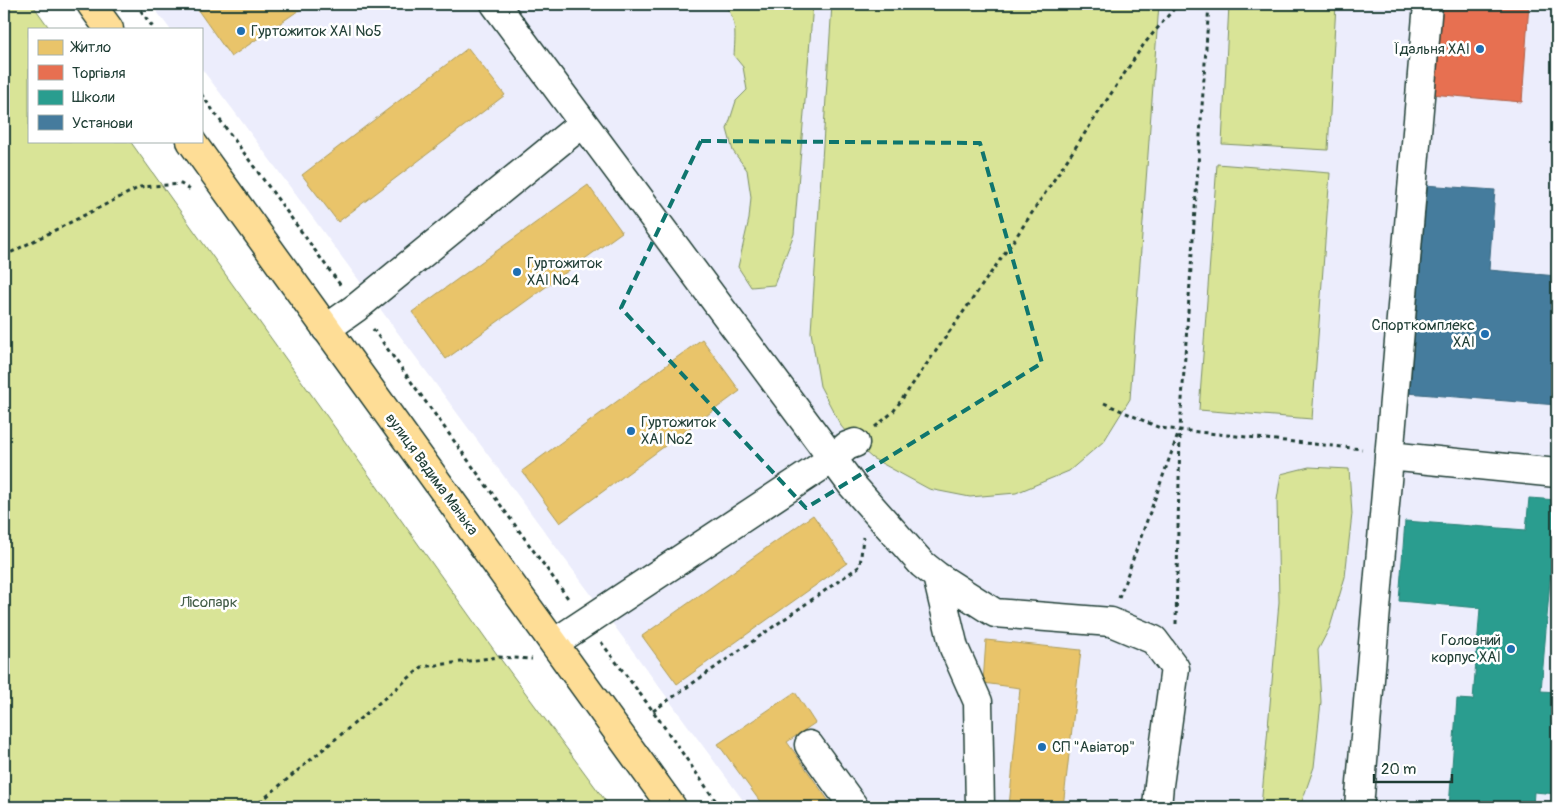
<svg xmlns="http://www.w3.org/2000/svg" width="1561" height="811" font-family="Pangolin,sans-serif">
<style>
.built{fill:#ecedfc}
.green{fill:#d9e497;stroke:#7c9066}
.homes{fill:#e9c46a;stroke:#ac9c5a}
.shops{fill:#e76f51;stroke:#ab6048}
.schools{fill:#2a9d8f;stroke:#278074}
.public{fill:#457b9d;stroke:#3a687e}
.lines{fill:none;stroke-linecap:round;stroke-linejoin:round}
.minor-casing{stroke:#1f3d34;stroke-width:31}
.major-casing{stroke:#1f3d34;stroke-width:31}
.path{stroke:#1f3d34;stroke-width:3;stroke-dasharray:4 4;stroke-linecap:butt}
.minor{stroke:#fff;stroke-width:28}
.major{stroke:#fedd96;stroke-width:28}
.marked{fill:none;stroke:#0f766e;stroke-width:4;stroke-dasharray:10 6;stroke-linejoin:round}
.poi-dot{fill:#1f6fb2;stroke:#fff;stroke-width:2}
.labels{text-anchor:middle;stroke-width:5;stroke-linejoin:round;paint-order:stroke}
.poi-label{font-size:15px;fill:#1f3d34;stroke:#fff;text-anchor:start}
.street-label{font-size:15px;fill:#1f3d34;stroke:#fff}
.park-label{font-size:15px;fill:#445e48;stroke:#fff}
</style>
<rect width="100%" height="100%" fill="#fff"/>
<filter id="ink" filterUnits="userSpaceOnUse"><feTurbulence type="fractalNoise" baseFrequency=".02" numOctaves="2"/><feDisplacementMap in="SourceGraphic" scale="10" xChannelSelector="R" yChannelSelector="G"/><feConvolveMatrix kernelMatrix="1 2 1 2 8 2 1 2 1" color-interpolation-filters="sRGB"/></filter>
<g filter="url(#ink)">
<path class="built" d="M151,4H1557V807H748L234,111L201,68V29H170Z"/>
<path class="green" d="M4,4H32L50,29H29V141H130L499,657L610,807H4Z
M723,4H813L794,234L774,285L751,287L738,267L749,219L751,197L747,170L733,151L727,129L736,101L747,90L743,67L734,56C735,37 738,18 723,4Z
M832,4H1159L1130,399L1104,441L1069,471L1016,493L970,497L929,489L872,458L855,443L841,426L820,386L811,332Z
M1229,4H1336L1328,150L1222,144Z
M1217,164L1330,173L1312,419L1199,410Z
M1309,467L1349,469L1352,514L1345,577L1330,627L1318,650L1321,702L1314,767L1300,807H1261L1279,602L1277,500L1281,474Z"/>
<path class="homes" d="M198,4H308L231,57L195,6Z
M468,48L505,95L338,222L302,175Z
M588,185L622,232L446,359L412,312Z
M702,339L740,391L560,523L522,471Z
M813,515L847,563L677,684L642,636Z
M986,640L1081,650L1063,807H1009L1020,688L983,683Z
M795,692L815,723L787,742L833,807H764L718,744Z"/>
<path class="shops" d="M1438,4H1529L1522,102L1431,94Z"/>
<path class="schools" d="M1529,498L1557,500V568H1551L1541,691L1557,692V794L1534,792L1533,807H1449L1457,699L1473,700L1480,608L1399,601L1405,521L1526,530Z"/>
<path class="public" d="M1424,185L1495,190L1489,270L1557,276V405L1407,393Z"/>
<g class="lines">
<defs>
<path id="minor" d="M495,4L852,485L922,564L937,576L995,613L1111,622L1154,640L1175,668L1159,785L1157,807
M326,329L357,307L583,123
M1389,456L1557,473
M937,576L954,648L978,702L980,807
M554,643L832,459L847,446L855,443
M809,745L854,807
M1359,807L1428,4"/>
<path id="major" d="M91,4L109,29
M191,141L672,807"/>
</defs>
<use href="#minor" class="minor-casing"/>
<use href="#major" class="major-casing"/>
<path class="path" d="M136,4L154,29
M201,94L341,286
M4,256L140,187L181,184L192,191
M373,329L570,601
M1104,403L1160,428L1362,449
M875,427L893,412L1016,237L1144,44L1178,4
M1119,598L1180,429L1209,4
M1176,624L1180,433
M601,642L653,711L720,807
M653,711L860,566L863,537
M254,807L422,667L499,657L532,659"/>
<use href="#minor" class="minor"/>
<use href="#major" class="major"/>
</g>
</g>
<path class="marked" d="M701,141L980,143L1042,363L806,508L621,308Z"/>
<g class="poi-dot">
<circle cx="241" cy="31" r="5"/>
<circle cx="1480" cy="49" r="5"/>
<circle cx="517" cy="272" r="5"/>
<circle cx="1485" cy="334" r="5"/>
<circle cx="631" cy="431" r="5"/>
<circle cx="1511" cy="649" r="5"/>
<circle cx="1042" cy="747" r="5"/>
</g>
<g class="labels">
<g class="poi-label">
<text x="251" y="36">Гуртожиток ХАІ №5</text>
<text x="1470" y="54" text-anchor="end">Їдальня ХАІ</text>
<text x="527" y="268">Гуртожиток<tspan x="527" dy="17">ХАІ №4</tspan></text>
<text x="1475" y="330" text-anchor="end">Спорткомплекс<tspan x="1475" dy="17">ХАІ</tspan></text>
<text x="641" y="427">Гуртожиток<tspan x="641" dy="17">ХАІ №2</tspan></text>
<text x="1501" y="645" text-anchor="end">Головний<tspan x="1501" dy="17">корпус ХАІ</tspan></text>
<text x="1052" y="752">СП "Авіатор"</text>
</g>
<g class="street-label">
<text transform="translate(432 474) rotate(54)" y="5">вулиця Вадима Манька</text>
</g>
<g class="park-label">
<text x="209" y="607">Лісопарк</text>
</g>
</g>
<rect width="1561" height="811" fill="none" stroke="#fff" stroke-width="20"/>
<rect x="10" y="10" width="1541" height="791" fill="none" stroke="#1f3d34" stroke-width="2" filter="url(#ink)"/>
<rect x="28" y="28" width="175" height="115" fill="#ffffff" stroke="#a5b1ae"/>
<rect x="38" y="40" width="25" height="15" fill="#e9c46a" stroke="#a5b1ae"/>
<text x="72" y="52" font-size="15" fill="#1f3d34">Житло</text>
<rect x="38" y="65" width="25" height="15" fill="#e76f51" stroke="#a5b1ae"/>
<text x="72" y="78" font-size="15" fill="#1f3d34">Торгівля</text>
<rect x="38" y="90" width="25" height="15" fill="#2a9d8f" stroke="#a5b1ae"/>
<text x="72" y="102" font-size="15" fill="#1f3d34">Школи</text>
<rect x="38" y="115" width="25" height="15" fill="#457b9d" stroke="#a5b1ae"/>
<text x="72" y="128" font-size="15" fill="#1f3d34">Установи</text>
<path d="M1374 774v8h78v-8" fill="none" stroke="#1f3d34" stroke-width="2.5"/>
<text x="1381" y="774" font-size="15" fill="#1f3d34" stroke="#ffffff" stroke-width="4" paint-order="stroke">20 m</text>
</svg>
